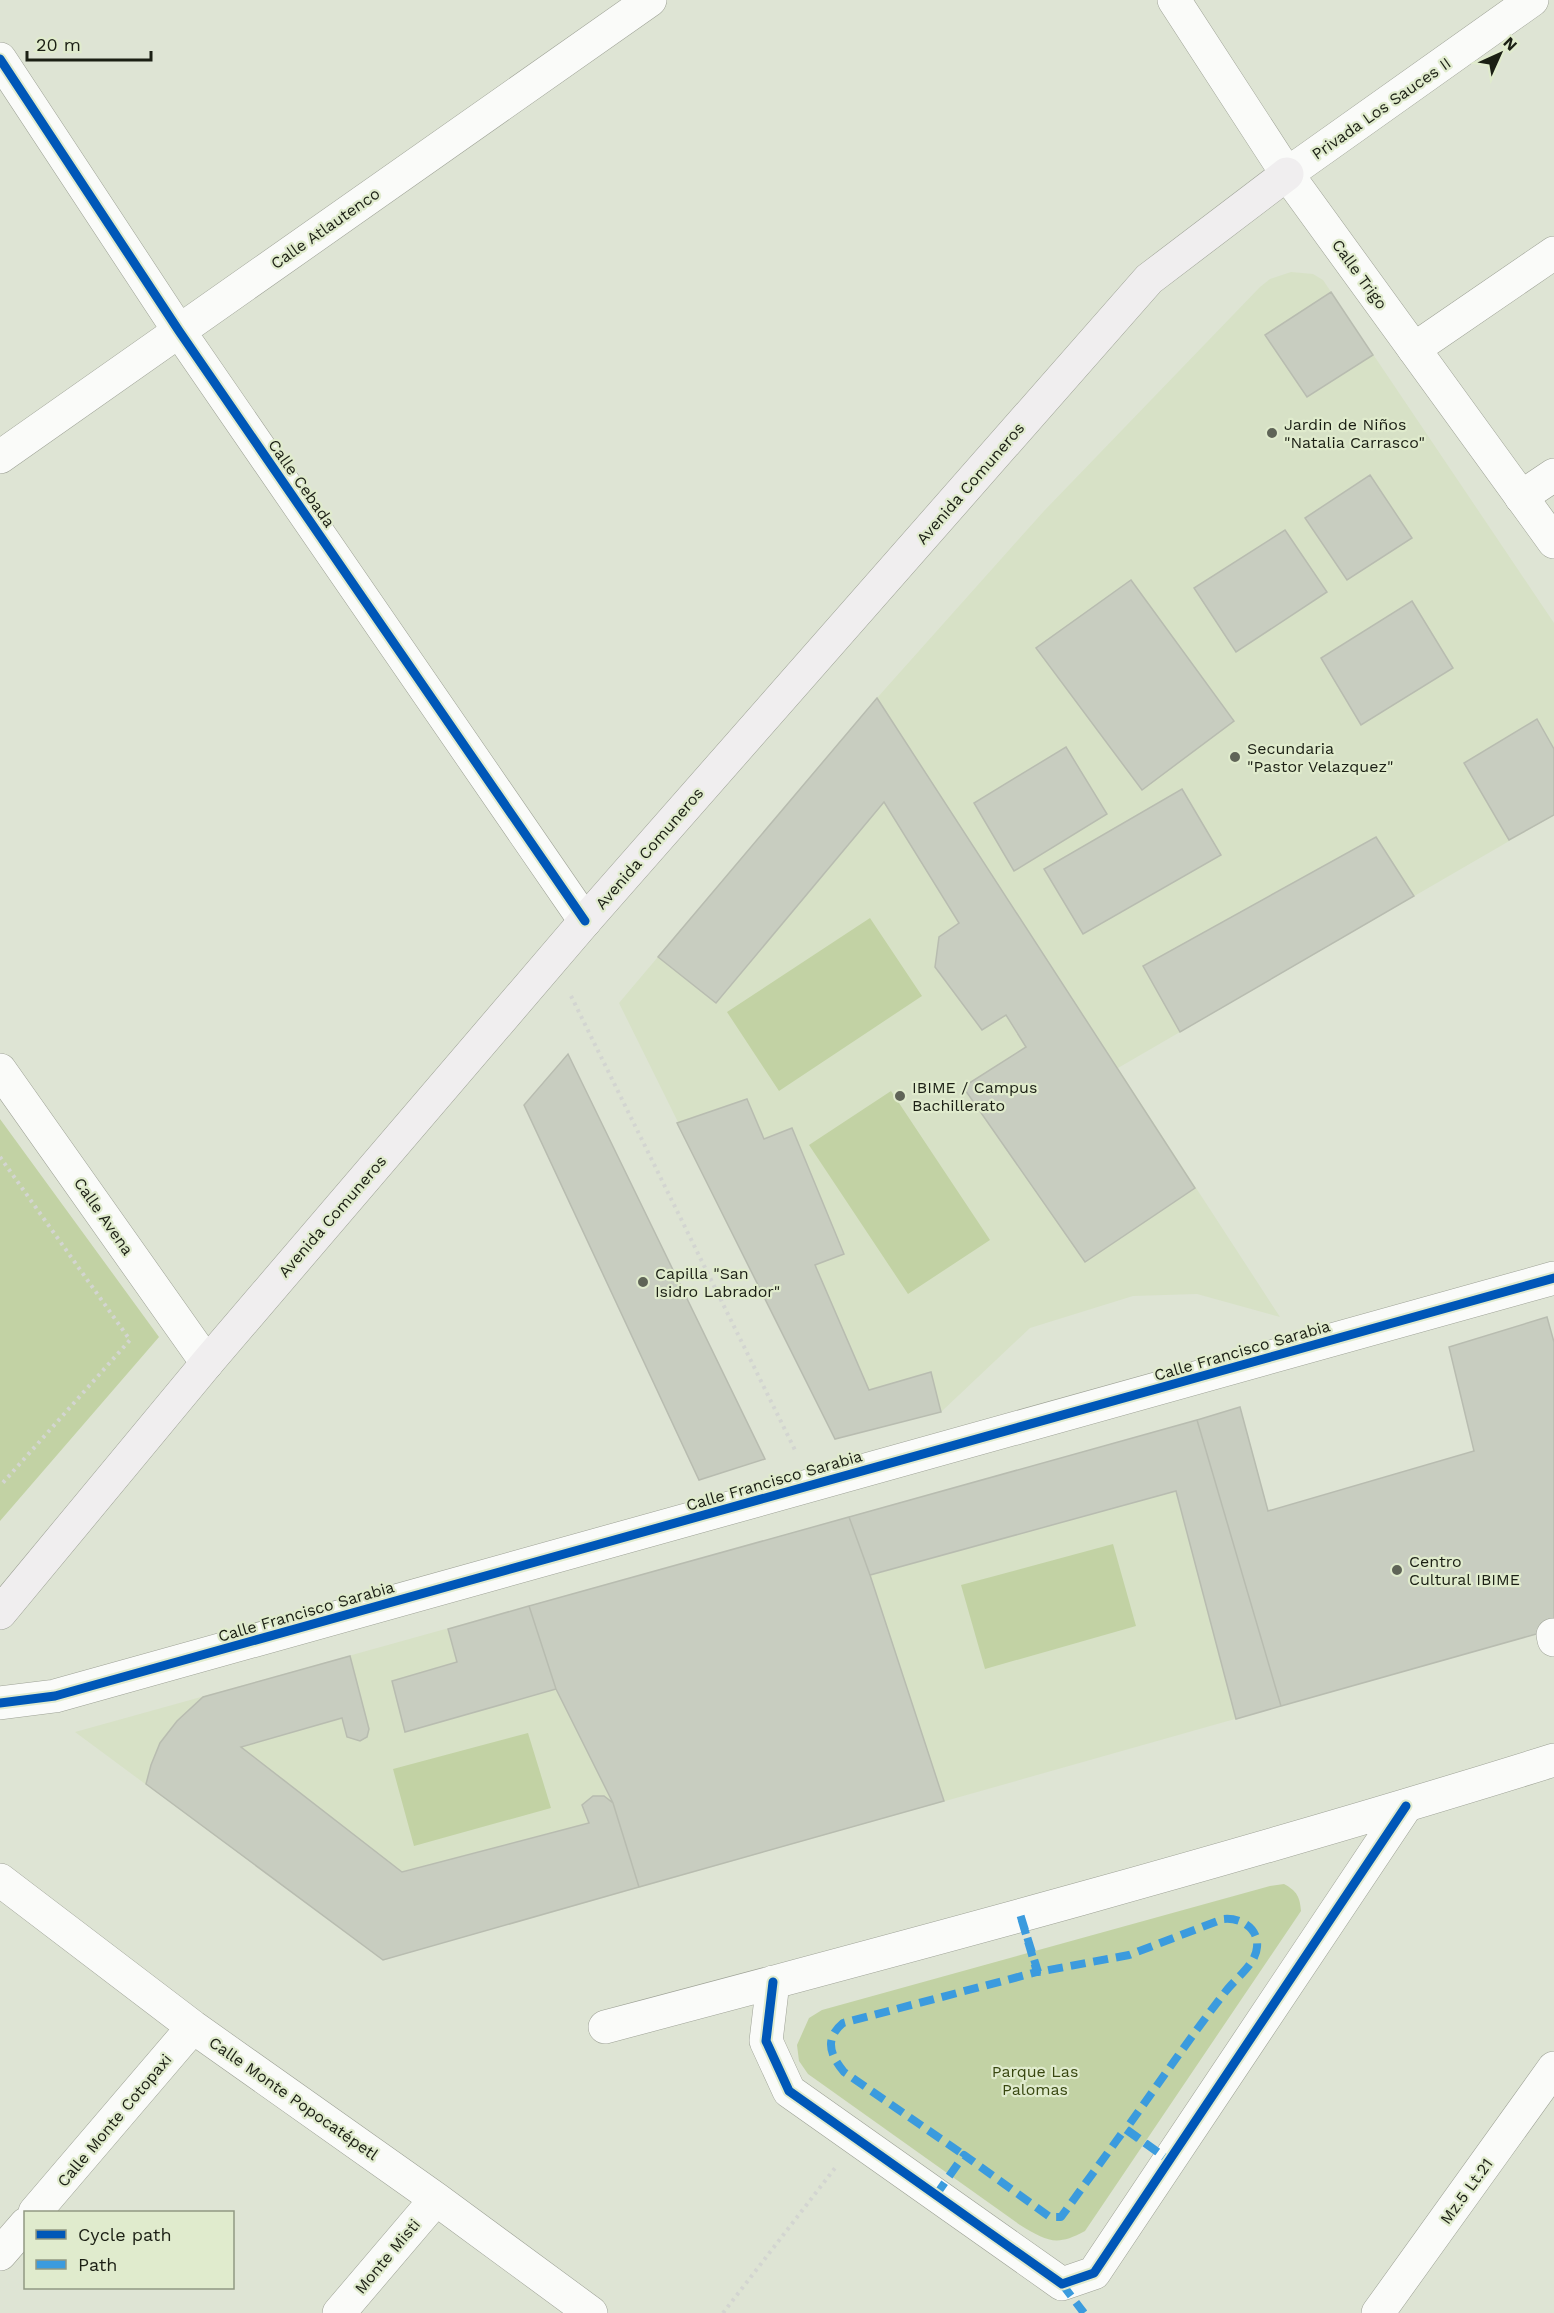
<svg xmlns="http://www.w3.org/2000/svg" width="1554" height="2313" font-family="'Work Sans',sans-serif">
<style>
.built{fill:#d7e1c6}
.green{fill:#c2d2a4}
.building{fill:#c8cdc0;stroke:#b8bcb0;stroke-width:1.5}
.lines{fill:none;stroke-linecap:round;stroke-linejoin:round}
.minor-casing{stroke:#9da195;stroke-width:34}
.tertiary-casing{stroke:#9da195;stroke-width:34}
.secondary-casing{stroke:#9da195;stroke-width:34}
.path{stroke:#d3d5d1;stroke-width:4;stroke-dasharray:3 4.5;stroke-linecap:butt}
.minor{stroke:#fafbf9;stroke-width:33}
.tertiary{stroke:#fafbf9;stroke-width:33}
.secondary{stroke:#f0eeef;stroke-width:33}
.quiet{stroke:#3b9bde;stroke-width:8;stroke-dasharray:15 8;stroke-linecap:butt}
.cycleway-casing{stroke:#e0ebcd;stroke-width:13}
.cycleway{stroke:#0057b8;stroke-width:9}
.poi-dot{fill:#5f6457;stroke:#e0ebcd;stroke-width:2}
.labels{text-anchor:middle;stroke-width:4.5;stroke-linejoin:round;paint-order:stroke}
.street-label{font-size:16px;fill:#1b1f14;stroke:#e0ebcd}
.poi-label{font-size:16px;fill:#1b1f14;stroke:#e0ebcd;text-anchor:start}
.park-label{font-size:16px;fill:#384710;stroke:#e0ebcd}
</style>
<rect width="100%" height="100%" fill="#dee4d4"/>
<path class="built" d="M1291,272L1313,274L1323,280L1554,623V815L1118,1068L1280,1317L1197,1294L1133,1296L1030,1328L941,1412L835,1439L619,1003L877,698L1044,511L1260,287L1270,279Z
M1197,1420L1281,1706L383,1960L75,1732Z"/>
<path class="green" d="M870,918L922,996L779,1091L727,1012Z
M891,1091L990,1240L908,1294L809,1145Z
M0,1119L159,1337L0,1521Z
M1113,1544L1136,1626L985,1669L961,1585Z
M528,1733L551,1808L414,1846L393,1769Z
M1284,1884C1297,1891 1300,1897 1301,1911L1085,2231C1056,2247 1047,2241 1020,2225L808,2074L799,2061L797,2045L809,2018L822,2010L1270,1886Z"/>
<path class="building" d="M1331,292L1373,355L1307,397L1265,335Z
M1370,475L1412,538L1347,580L1305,518Z
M1285,530L1327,592L1236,652L1194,588Z
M1131,580L1234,721L1142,790L1036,648Z
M1412,601L1453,668L1361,725L1321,658Z
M877,698L1195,1188L1085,1262L963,1087L1026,1047L1006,1015L982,1030L935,967L939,937L959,923L884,802L716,1003L658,957Z
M1537,719L1554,749V815L1509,840L1464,763Z
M1066,747L1107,814L1014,871L974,803Z
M1182,789L1221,855L1083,934L1044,869Z
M1376,837L1414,896L1180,1032L1143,966Z
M568,1054L765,1459L699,1480L524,1105Z
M747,1099L764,1139L792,1128L844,1254L815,1265L869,1390L931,1372L941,1412L835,1439L677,1123Z
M1547,1317L1554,1342V1629L1281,1706L1197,1420L1240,1407L1268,1511L1474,1451L1449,1347Z
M1197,1420L1281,1706L1236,1719L1176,1491L870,1575L849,1517Z
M849,1517L870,1575L944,1801L639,1887L613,1803L556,1689L529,1606Z
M529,1606L556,1689L405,1732L392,1681L457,1662L448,1629Z
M350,1656L369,1729L367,1737L360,1741L347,1737L342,1718L241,1747L402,1872L589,1823L582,1805L593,1796H604L613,1803L639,1887L383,1960L146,1784L151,1765L160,1743L177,1721L203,1697Z"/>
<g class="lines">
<defs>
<path id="minor" d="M1174,0L1287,174L1532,0
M0,59L179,331L585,921
M1414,349L1554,253
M0,457L650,0
M1521,497L1554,475
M0,1070L207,1363
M1553,1635L1554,1640
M0,1703L55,1696L1554,1278
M0,1880L193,2027L436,2199L591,2313
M773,1982L766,2041L789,2091L1062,2284L1094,2273L1406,1806
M605,2027C922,1943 1241,1858 1554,1760
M35,2212L193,2027
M0,2254L26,2224
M339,2313L436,2199
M1378,2313L1554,2068"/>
<path id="tertiary" d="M1287,174L1554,542"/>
<path id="secondary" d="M0,1613L207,1363L585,921L1149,279L1287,174"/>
</defs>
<use href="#minor" class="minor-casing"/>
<use href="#tertiary" class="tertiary-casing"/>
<use href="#secondary" class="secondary-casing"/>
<path class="path" d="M571,996L795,1450
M0,1157L130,1340L0,1486
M723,2313L835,2168"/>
<use href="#minor" class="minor"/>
<use href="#tertiary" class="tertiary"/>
<use href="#secondary" class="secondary"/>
<path class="quiet" d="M936,2195L964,2155L1050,2217H1061L1125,2129L1170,2161L1126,2129C1159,2083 1191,2036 1226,1991C1236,1978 1256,1964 1257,1947C1259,1928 1240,1917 1223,1919L1129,1955L1038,1972L1020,1914L1037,1972L843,2023C824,2039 830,2055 844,2072L964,2155
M1062,2284L1084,2313"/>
<defs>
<path id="cycleway" d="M0,59L179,331L585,921
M0,1703L55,1696L1554,1278
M773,1982L766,2041L789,2091L1062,2284L1094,2273L1406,1806"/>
</defs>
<use href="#cycleway" class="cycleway-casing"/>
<use href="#cycleway" class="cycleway"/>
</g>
<g class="poi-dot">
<circle cx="1272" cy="433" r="6"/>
<circle cx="1235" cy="757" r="6"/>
<circle cx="900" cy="1096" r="6"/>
<circle cx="643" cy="1282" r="6"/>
<circle cx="1397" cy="1570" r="6"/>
</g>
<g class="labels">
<g class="street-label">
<text transform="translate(1381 108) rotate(-35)" y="6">Privada Los Sauces II</text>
<text transform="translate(325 228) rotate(-35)" y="6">Calle Atlautenco</text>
<text transform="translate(1360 274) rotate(54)" y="6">Calle Trigo</text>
<text transform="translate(302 483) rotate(55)" y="6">Calle Cebada</text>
<text transform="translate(970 483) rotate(-49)" y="6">Avenida Comuneros</text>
<text transform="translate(649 848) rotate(-49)" y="6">Avenida Comuneros</text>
<text transform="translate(104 1216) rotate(55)" y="6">Calle Avena</text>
<text transform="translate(332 1216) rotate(-49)" y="6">Avenida Comuneros</text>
<text transform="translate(1242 1350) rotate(-16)" y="6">Calle Francisco Sarabia</text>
<text transform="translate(774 1480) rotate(-16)" y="6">Calle Francisco Sarabia</text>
<text transform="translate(306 1611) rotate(-16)" y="6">Calle Francisco Sarabia</text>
<text transform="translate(294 2098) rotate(35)" y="6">Calle Monte Popocatépetl</text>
<text transform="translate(114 2120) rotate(-50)" y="6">Calle Monte Cotopaxi</text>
<text transform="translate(1466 2191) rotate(-54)" y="6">Mz.5 Lt.21</text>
<text transform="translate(387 2256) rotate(-50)" y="6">Monte Misti</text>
</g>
<g class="poi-label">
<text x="1284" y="430">Jardin de Niños<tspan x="1284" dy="18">"Natalia Carrasco"</tspan></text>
<text x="1247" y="754">Secundaria<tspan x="1247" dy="18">"Pastor Velazquez"</tspan></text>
<text x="912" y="1093">IBIME / Campus<tspan x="912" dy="18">Bachillerato</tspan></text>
<text x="655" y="1279">Capilla "San<tspan x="655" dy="18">Isidro Labrador"</tspan></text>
<text x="1409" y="1567">Centro<tspan x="1409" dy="18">Cultural IBIME</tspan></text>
</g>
<g class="park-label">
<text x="1035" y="2077">Parque Las<tspan x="1035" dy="18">Palomas</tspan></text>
</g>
</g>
<rect x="24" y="2211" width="210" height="78" fill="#e0ebcd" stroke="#919983" stroke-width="1.5"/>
<rect x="36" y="2230" width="30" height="9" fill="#0057b8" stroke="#919983" stroke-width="1.5"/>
<text x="78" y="2241" font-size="18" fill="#1b1f14">Cycle path</text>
<rect x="36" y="2260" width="30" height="9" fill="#3b9bde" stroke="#919983" stroke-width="1.5"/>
<text x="78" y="2271" font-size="18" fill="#1b1f14">Path</text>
<g transform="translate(1500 54) rotate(45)" stroke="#e0ebcd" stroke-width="4.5" paint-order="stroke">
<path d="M0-4.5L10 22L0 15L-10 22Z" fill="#1b1f14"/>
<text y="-9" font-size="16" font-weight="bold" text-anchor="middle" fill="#1b1f14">N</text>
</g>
<path d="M27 51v9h124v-9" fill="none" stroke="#1b1f14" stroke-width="3"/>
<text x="36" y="51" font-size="18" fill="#1b1f14" stroke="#e0ebcd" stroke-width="4.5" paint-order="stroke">20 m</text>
</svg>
